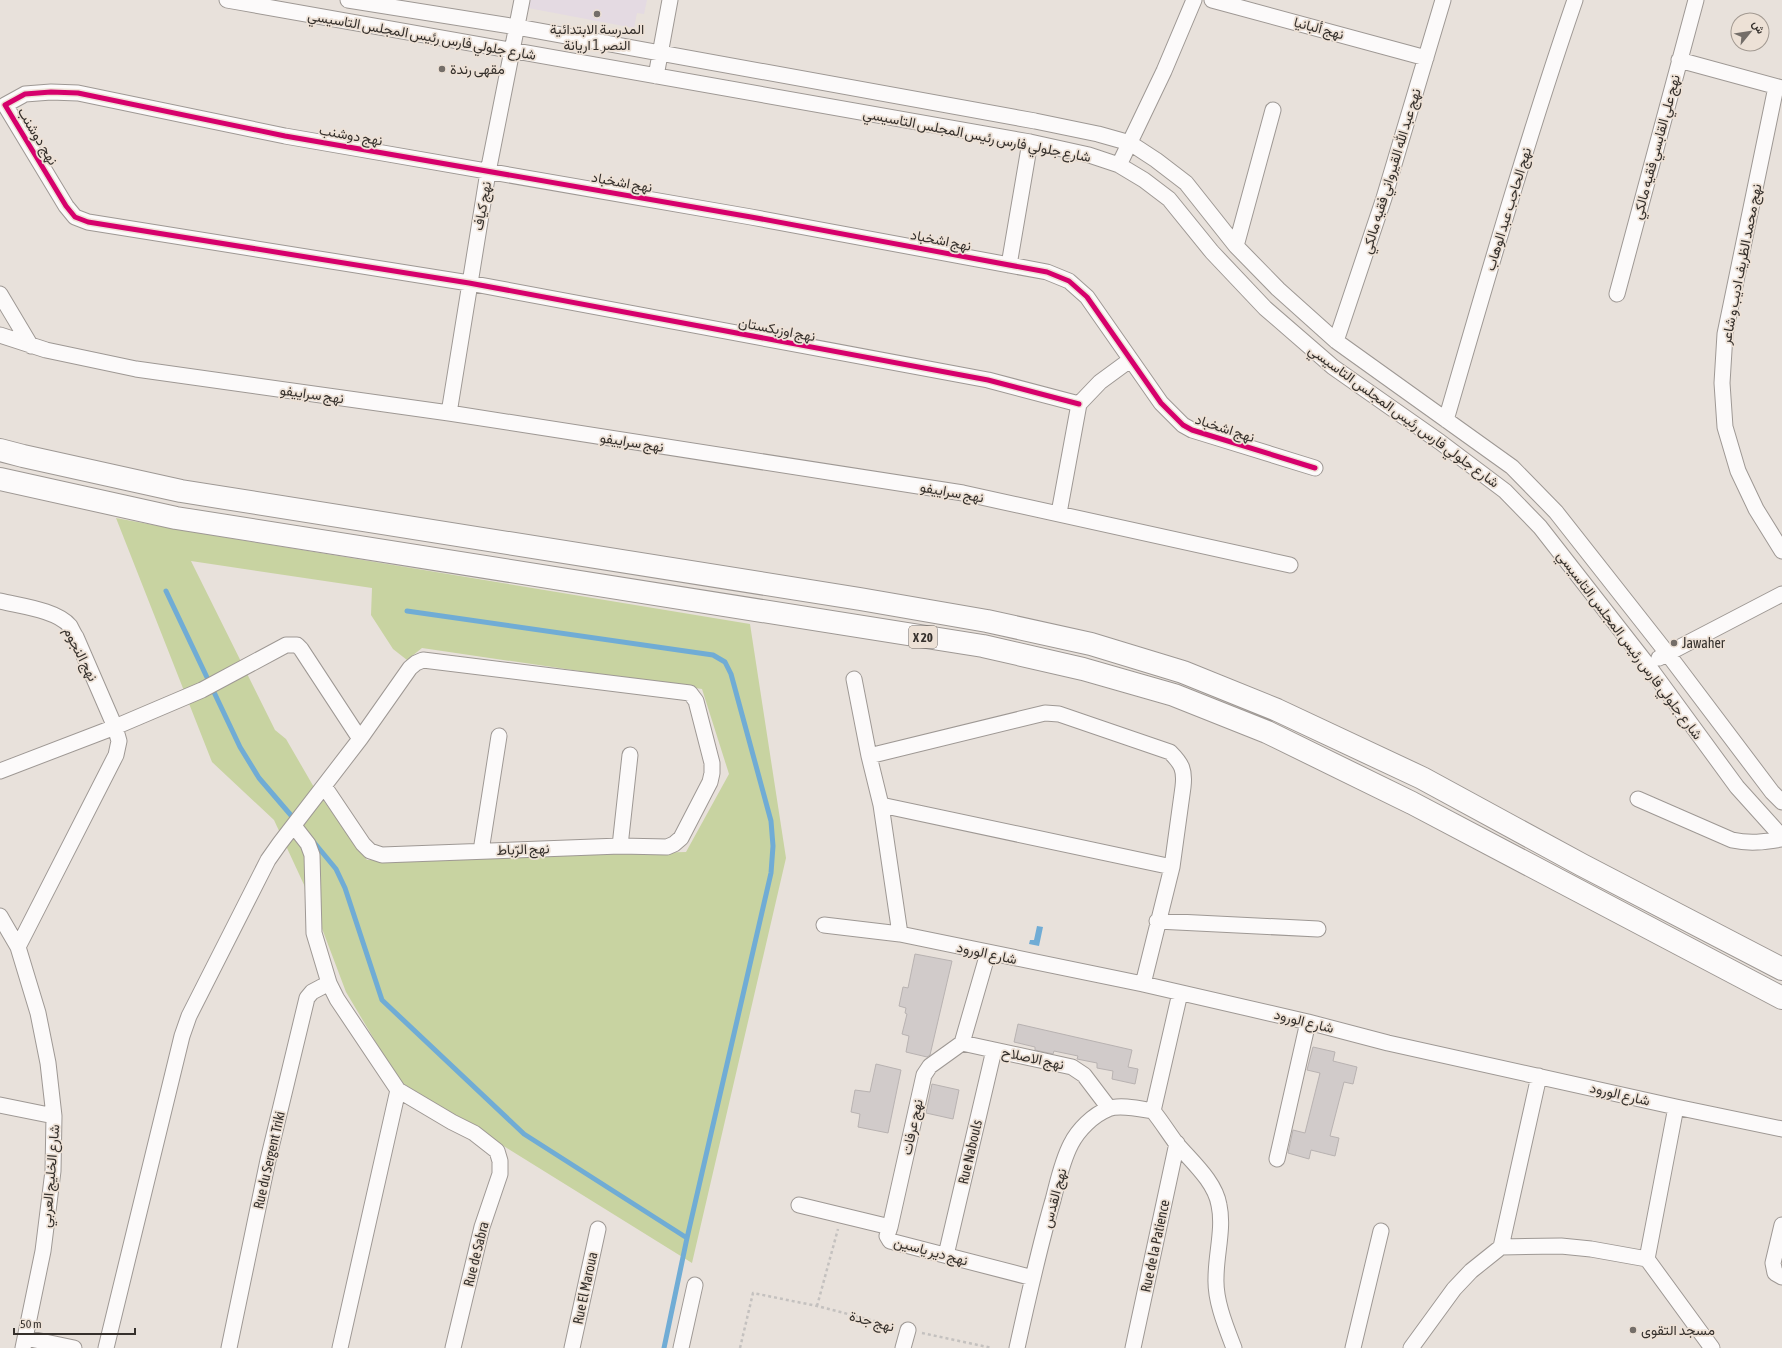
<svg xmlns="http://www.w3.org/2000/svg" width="1782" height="1348" font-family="'Asap Condensed',Vazirmatn,sans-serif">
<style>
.education{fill:#e4dae2}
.green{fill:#c8d3a1;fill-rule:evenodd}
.water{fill:#70acd5}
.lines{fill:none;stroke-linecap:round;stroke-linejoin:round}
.stream{stroke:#70acd5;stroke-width:5}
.building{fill:#d1cbca;stroke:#b8b2b1}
.street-casing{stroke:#9e9894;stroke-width:17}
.highway-casing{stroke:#9e9894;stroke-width:24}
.path{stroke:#c4c1bf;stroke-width:2.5;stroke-dasharray:3 3;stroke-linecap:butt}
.street{stroke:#fcfafa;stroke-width:15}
.highway{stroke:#fcfafa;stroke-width:22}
.cycleway-casing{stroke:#ede1d6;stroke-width:8}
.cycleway{stroke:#d6006c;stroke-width:5}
.poi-dot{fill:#746e69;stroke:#ede1d6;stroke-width:1.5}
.labels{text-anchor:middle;stroke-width:3.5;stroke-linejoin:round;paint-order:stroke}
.shield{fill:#ede1d6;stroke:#6c655f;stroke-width:1}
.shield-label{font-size:13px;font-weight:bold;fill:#35302c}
.street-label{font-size:14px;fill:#35302c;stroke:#ede1d6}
.poi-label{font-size:14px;fill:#35302c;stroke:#ede1d6;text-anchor:start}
</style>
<rect width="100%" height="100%" fill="#e8e1db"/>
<path class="education" d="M529,0H647L644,14L637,13L634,28L528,8Z"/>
<path class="green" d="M116,518L175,529L750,624L786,858L692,1263L399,1081L346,992L312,902L274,820L212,762ZM191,561L372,588L371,615L393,649L407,660L422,648L702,689L729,774L686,852L367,860L315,789L286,739L275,730Z"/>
<path class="water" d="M1037,926L1043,927L1039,946L1029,944L1030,940H1034Z"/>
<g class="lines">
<path class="stream" d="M166,591L240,747L259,778L295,820
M407,611L713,655L725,662L731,674L771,821L773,846L771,873L687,1238L664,1348
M312,840L336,869L345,888L382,1000L524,1134L687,1238"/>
</g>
<path class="building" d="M915,954L952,961L930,1055L927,1057L906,1052L909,1036L902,1034L907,1014L905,1013L906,1008L899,1006L903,987L908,988Z
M1018,1024L1132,1050L1128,1067L1138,1069L1135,1084L1112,1079L1113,1071L1097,1068V1063L1077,1059L1078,1056L1054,1051L1053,1054L1035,1050V1047L1014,1042Z
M1313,1047L1335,1052L1333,1061L1357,1067L1353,1084L1344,1082L1330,1136L1339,1138L1335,1156L1311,1150L1309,1159L1288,1153L1293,1130L1305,1133L1320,1073L1307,1070Z
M876,1064L901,1070L888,1133L858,1127L860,1114L851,1112L855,1090L870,1092Z
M932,1084L959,1090L953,1119L926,1113Z"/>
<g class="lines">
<defs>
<path id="street" d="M227,0C495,49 763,95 1030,142L1089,155L1119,165L1144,180L1169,199L1212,252L1265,308L1333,367L1440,442L1505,491L1540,527L1647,664L1737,787L1782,837
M348,0L517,27L1035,121L1098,134L1130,143L1156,160L1186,183L1236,246L1278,289L1336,341L1512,467L1556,512L1667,653L1772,792L1782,802
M1212,0L1426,58
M1679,60L1782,88
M656,76L670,0
M1776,87L1725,334L1722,383L1725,427L1738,471L1756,509L1782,551
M1119,165L1164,71L1194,0
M1236,246L1273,110
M1009,265L1030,142
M0,294L31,346
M1617,294L1696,0
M0,335L46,350L136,369L449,413L963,493L1290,565
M1336,341L1384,198L1443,0
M1079,404L988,380L469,283L88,222L75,217L66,206L5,105L25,94L51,92L78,93L285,136L751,217L1047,272L1069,281L1087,297L1161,403L1183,425L1192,430L1315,468
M1079,404L1100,382L1130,360
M449,413L488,172L522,0
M1446,420C1487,279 1527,139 1575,0
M1059,513L1079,404
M0,601C20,606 57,610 70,626C72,630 74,634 76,637L115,727L119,741L116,755L18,947
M1659,658L1782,594
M854,679L869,756L881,805L900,934
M869,756L1045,713L1059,714L1170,752C1182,764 1185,770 1183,787L1172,867L1143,984
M0,771L115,727L202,690L286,645H297L301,649L360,739
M1638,799L1732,840C1750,844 1764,842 1782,839
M881,805L1172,867
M294,826L308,844L312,855L314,933L329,983L337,999L398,1090L452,1122L474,1133L497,1151L500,1161V1174L482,1227L453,1348
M620,846L630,755
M481,851L499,736
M0,916L18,947L38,1013L48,1063L54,1116L53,1171L43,1251L23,1348
M1157,921L1318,929
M824,925L900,934L1143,984L1308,1022L1388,1043L1676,1107L1782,1129
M1180,993L1153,1111C1161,1121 1168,1132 1176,1143C1191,1161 1215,1181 1219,1205C1224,1228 1216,1254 1216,1278C1215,1301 1226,1327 1234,1348
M962,1043L1072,1067L1084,1075L1109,1108
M962,1043L988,953
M0,1105L54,1116
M1277,1159L1308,1022
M799,1205L890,1227L887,1236L890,1241L1033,1278
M1782,1225L1773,1263L1775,1273L1782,1277
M890,1227L924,1075L930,1066L962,1043
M1501,1247L1539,1076
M946,1255L994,1050
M1647,1259L1676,1107
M26,1338L74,1348
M106,1348L182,1036L189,1016L268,860L280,843L360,739L410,668L416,663L423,660L690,693L696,701L712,763V773L710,782L681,838L674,844L667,847L620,846L382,855L370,851L363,844L324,786
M229,1348L268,1160L307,998L312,992L329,983
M340,1348L398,1090
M572,1348L598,1229
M681,1348L695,1285
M903,1348L908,1330
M1017,1348C1028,1298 1039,1248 1053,1200C1058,1181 1062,1161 1071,1144C1078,1130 1093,1115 1108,1109C1119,1104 1141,1109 1153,1111
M1133,1348L1177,1143
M1353,1348L1381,1231
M1411,1348L1454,1289L1471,1271L1501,1247L1561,1246L1591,1249L1647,1259L1712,1348"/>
<path id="highway" d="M0,450L23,456L181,491L860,599L987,621L1091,644L1183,672L1277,710L1422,778L1582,865L1782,969
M0,479L176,518L983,646L1083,669L1174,695L1267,732L1412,803L1782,998"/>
</defs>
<use href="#street" class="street-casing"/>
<use href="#highway" class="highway-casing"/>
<path class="path" d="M817,1306L838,1229
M922,1333L992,1348
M740,1348L753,1293L817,1306L894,1326"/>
<use href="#street" class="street"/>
<use href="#highway" class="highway"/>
<defs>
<path id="cycleway" d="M1079,404L988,380L469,283L88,222L75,217L66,206L5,105L25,94L51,92L78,93L285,136L751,217L1047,272L1069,281L1087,297L1161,403L1183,425L1192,430L1315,468"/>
</defs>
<use href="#cycleway" class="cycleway-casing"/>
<use href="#cycleway" class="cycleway"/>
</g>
<g class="poi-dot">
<circle cx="597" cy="14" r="4"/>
<circle cx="442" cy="69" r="4"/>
<circle cx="1674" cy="643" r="4"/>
<circle cx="1633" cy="1330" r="4"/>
</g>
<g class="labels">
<rect class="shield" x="909" y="626" width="28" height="22" rx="3"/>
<g class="shield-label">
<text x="923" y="642">X 20</text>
</g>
<g class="street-label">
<text transform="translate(1319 28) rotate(15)" y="5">نهج ألبانيا</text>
<text transform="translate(422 35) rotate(10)" y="5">شارع جلولي فارس رئيس المجلس التاسيسي</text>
<text transform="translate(351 135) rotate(10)" y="5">نهج دوشنب</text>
<text transform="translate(977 135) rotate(11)" y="5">شارع جلولي فارس رئيس المجلس التاسيسي</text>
<text transform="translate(38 136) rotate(59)" y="5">نهج دوشنب</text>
<text transform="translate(1656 147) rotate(-75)" y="5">نهج علي القابسي فقيه مالكي</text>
<text transform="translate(1391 171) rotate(-73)" y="5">نهج عبد الله القيرواني فقيه مالكي</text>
<text transform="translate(622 182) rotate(10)" y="5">نهج اشخباد</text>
<text transform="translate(482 206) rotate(-80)" y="5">نهج كياف</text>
<text transform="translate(1508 209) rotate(-73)" y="5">نهج الحاجب عبد الوهاب</text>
<text transform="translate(941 240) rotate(11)" y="5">نهج اشخباد</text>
<text transform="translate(1741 264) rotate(-79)" y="5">نهج محمد الظريف اديب و شاعر</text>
<text transform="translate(777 329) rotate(11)" y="5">نهج اوزبكستان</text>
<text transform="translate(312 394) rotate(8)" y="5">نهج سراييفو</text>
<text transform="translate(1404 416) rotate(36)" y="5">شارع جلولي فارس رئيس المجلس التاسيسي</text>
<text transform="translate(1225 428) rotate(18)" y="5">نهج اشخباد</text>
<text transform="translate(632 442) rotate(9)" y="5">نهج سراييفو</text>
<text transform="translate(952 492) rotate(10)" y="5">نهج سراييفو</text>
<text transform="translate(1630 645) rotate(53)" y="5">شارع جلولي فارس رئيس المجلس التاسيسي</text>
<text transform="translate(81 654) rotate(63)" y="5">نهج النجوم</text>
<text transform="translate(523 849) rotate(-2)" y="5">نهج الرّباط</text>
<text transform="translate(987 953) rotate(12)" y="5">شارع الورود</text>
<text transform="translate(1304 1021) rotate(14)" y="5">شارع الورود</text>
<text transform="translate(1033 1058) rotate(12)" y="5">نهج الاصلاح</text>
<text transform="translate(1620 1094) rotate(13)" y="5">شارع الورود</text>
<text transform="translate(912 1127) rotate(-78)" y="5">نهج عرفات</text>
<text transform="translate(970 1152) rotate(-77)" y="5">Rue Nabouls</text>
<text transform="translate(269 1160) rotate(-77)" y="5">Rue du Sergent Triki</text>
<text transform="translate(50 1176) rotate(-85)" y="5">شارع الخليج العربي</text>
<text transform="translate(1054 1198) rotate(-75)" y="5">نهج القدس</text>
<text transform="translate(1155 1246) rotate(-78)" y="5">Rue de la Patience</text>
<text transform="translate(931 1251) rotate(15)" y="5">نهج دير ياسين</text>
<text transform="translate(476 1254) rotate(-76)" y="5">Rue de Sabra</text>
<text transform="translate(585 1288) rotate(-78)" y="5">Rue El Maroua</text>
<text transform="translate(872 1321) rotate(15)" y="5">نهج جدة</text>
</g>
<g class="poi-label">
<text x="597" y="34" text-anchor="middle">المدرسة الابتدائية<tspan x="597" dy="16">النصر 1 اريانة</tspan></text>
<text x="450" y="74">مقهى رندة</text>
<text x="1682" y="648">Jawaher</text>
<text x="1641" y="1335">مسجد التقوى</text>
</g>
</g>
<g transform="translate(1750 32) rotate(60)"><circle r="19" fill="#ede1d6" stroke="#a39a92"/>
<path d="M0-3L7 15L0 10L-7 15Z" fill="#746e69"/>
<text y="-6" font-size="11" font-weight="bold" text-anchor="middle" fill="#35302c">ش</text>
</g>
<path d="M14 1328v6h121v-6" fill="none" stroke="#35302c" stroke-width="2"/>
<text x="20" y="1328" font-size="12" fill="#35302c" stroke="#ede1d6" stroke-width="3" paint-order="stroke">50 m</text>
</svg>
